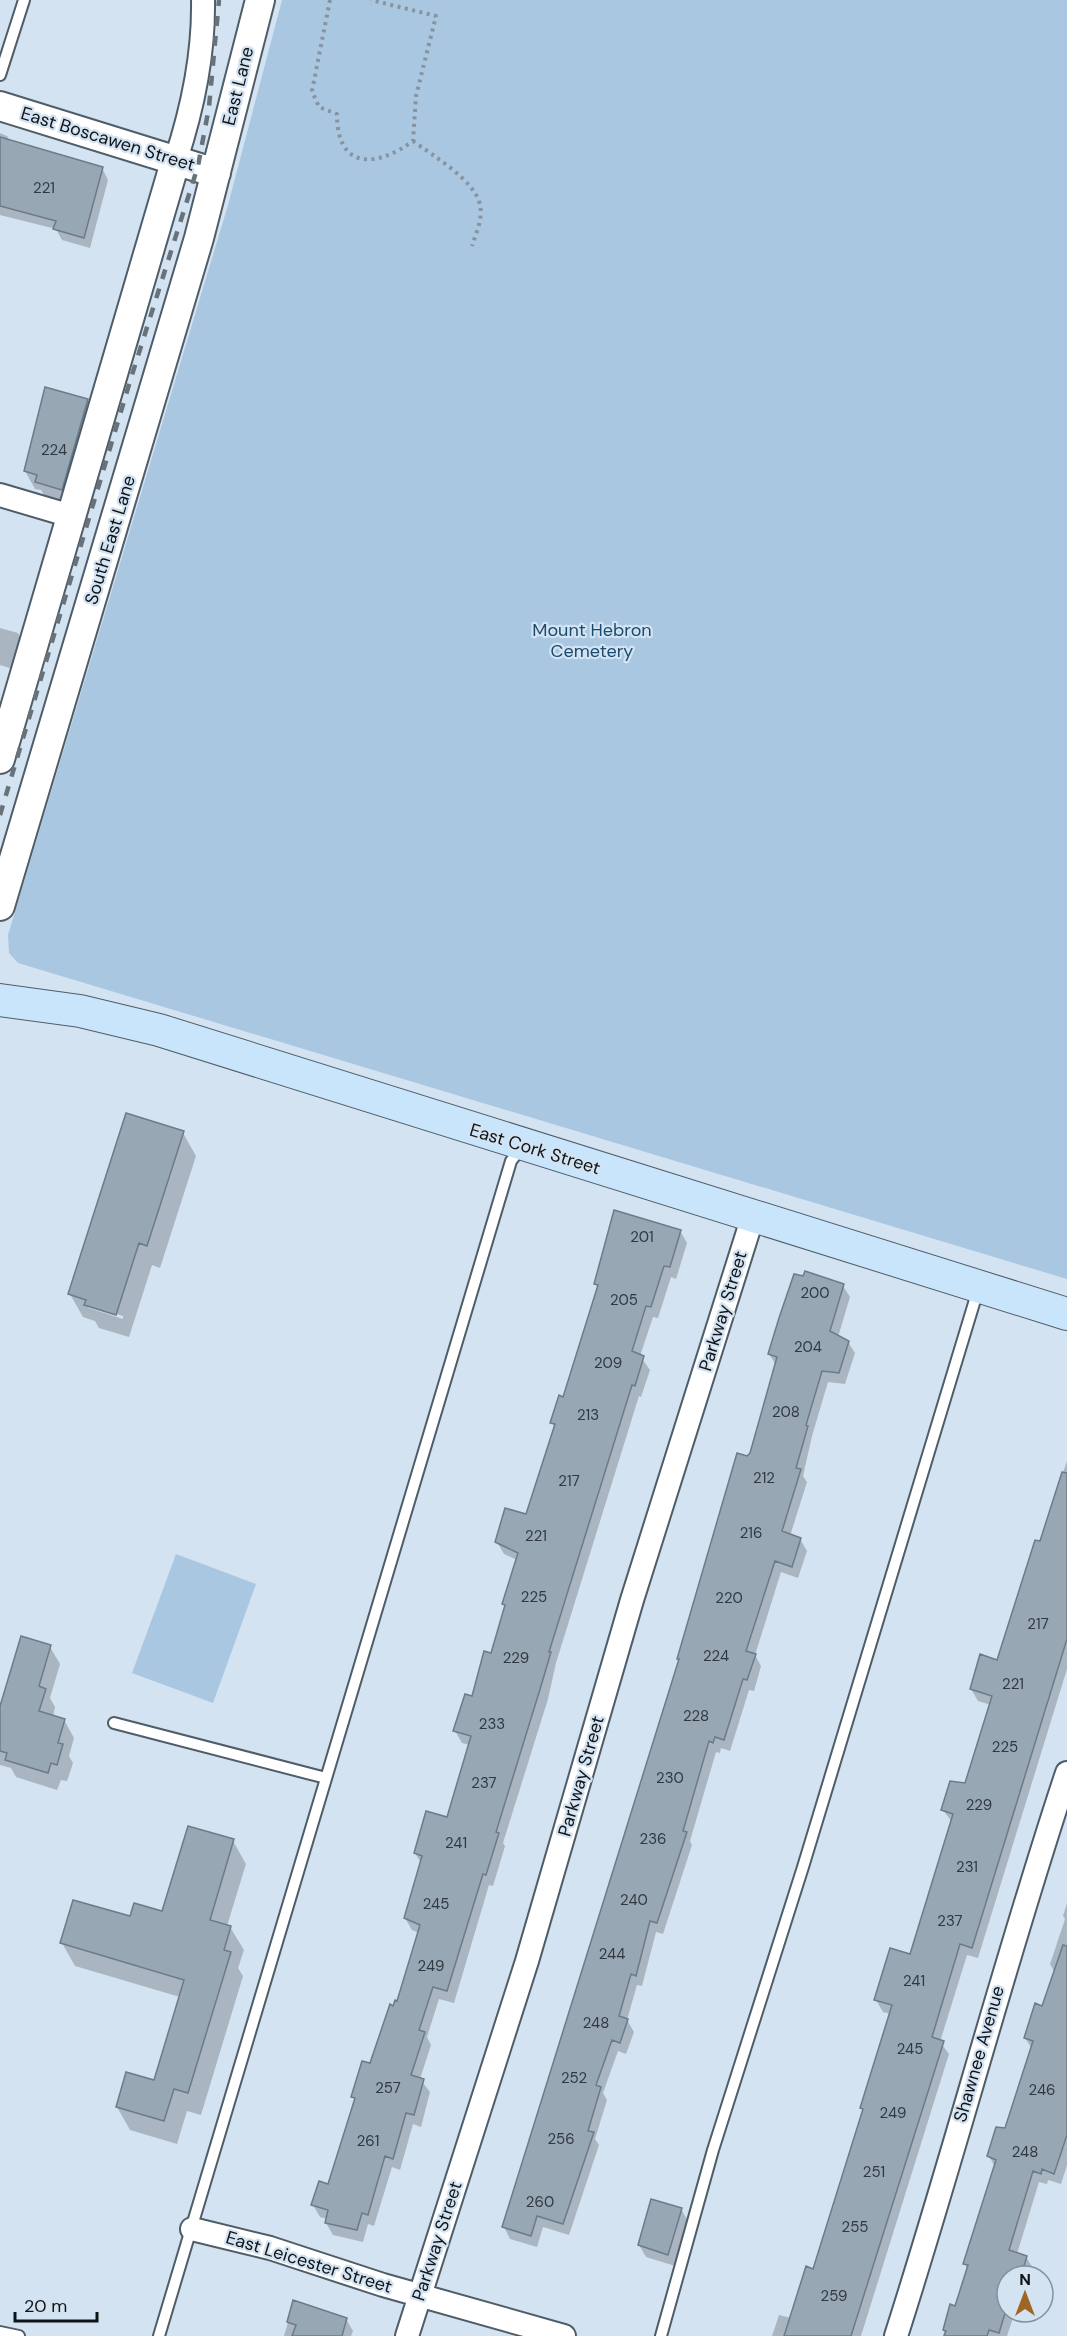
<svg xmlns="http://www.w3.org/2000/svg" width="1067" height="2336" font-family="'DM Sans',sans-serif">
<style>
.green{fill:#a9c7e1}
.shadow{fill:#0003;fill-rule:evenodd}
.building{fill:#98a7b4;stroke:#6d7b88;stroke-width:1.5}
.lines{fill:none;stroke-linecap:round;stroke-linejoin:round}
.service-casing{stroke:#4f5d68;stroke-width:14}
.minor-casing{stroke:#4f5d68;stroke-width:26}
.tertiary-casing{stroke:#4f5d68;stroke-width:32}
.secondary-casing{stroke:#4f5d68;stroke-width:34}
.path{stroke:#88939d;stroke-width:4;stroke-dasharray:3 4.5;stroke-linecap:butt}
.service{stroke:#fff;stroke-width:10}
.minor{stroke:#fff;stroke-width:22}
.tertiary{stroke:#fff;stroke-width:28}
.secondary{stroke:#c8e5fb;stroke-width:32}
.rail{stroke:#68727b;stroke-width:4.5;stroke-dasharray:10 10;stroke-linecap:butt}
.labels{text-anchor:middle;stroke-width:4.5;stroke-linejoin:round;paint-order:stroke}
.number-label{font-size:15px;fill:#313940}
.street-label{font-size:18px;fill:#0f1419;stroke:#d4e3f1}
.park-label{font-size:18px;fill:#194b71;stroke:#d4e3f1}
</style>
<rect width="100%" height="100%" fill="#d4e3f1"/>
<path class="green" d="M282,0H1067V1279L18,963L9,953L8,935L228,205Z
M176,1554L256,1584L213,1703L132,1673Z"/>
<path class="shadow" d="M0,133L7,136L11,142L102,168L108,180L90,248L62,240L56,229L0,215Z
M87,401L97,418L71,507L47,500L41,490L35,489L25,471Z
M0,628L18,633L24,645L16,670L0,665Z
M183,1133L196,1156L160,1268L152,1265L129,1337L99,1328L95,1321L83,1317L70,1294ZM84,1304L123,1316V1319L89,1308Z
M680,1231L687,1243L676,1279L671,1277L658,1318L653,1317L640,1356L650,1370L641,1397L639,1396L556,1663L548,1699L503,1843L505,1846L493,1886L489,1885L454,2003L439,1999L427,2037L431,2045L420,2079L430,2092L421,2127L413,2124L400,2170L392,2167L374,2226L368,2224L363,2242L333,2235L326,2223L327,2219L320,2217L313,2205L329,2186L356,2101L353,2096L371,2065L398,2003L419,1933L412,1930L405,1918L421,1863L415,1853L448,1819L470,1745L462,1743L455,1731L492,1655L506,1608L504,1604L517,1560L504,1554L497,1542L527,1516L555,1428L552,1423L564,1398L599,1289L595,1284Z
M843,1286L850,1297L838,1337L848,1342L855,1353L845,1384L828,1382L812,1436L803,1476L807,1482L790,1536L800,1539L807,1551L798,1578L781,1572L755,1655L761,1666L754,1691L749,1690L730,1751L721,1748L720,1753L716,1752L690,1841L692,1845L663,1934L656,1932L642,1986L637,1985L627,2020L634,2032L626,2054L618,2051L603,2093L607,2100L595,2139L599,2145L569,2235L543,2227L537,2247L510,2239L504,2227L680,1661L679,1658L751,1454L776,1365L769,1354Z
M1067,1461V1669L978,1958L967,1955L940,2042L949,2054L861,2336H772L779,2315L791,2318L814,2270L864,2112L862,2108L891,2014L883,2012L876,2000L911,1956L952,1822L943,1810L966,1785L991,1705L978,1701L971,1689L998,1662Z
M50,1647L60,1664L50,1698L55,1707L53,1717L64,1720L74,1738L69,1756L73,1763L67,1781L61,1780L57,1790L16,1777L11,1768L0,1765V1704Z
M233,1841L246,1864L227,1926L230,1927L244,1950L238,1968L243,1976L201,2115L187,2111L177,2144L130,2130L117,2107L155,2082L180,1997L75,1966L62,1943L131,1918L163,1913Z
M1067,1903V2165L1061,2184L1048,2180L1047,2184L1039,2182L1017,2254L1026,2257L1033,2268L1031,2276H1007V2312H1015L1007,2336H943L951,2306L956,2308L968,2270L965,2264L995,2167L989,2156L1006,2130L1032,2049L1025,2038L1043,2008L1055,1973L1050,1964L1065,1919L1063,1916Z
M681,2209L688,2221L675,2266L646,2257L639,2245Z
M294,2302L346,2319L353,2331L351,2336H284Z"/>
<path class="building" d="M0,137L103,167L84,238L53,229L56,221L0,206Z
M45,387L88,399L62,490L35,482L37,475L24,471Z
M126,1113L184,1131L147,1246L139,1243L116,1315L84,1305L86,1300L68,1294Z
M614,1210L681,1230L670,1267L664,1266L651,1307L646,1306L632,1351L644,1356L635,1386L632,1385L549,1652H551L541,1686L496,1832L499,1833L486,1875L483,1874L447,1991L433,1987L419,2030L425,2032L411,2075L424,2079L414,2115L406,2113L393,2159L385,2156L368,2215L362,2213L357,2230L325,2223L328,2210L311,2205L319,2181L328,2184L355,2098L351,2097L362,2061L370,2063L390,2004L393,2006L395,2000L397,2001L420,1925L404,1918L422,1856L414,1853L426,1811L447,1817L471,1736L453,1731L465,1694L472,1696L484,1651L491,1653L505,1605L502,1604L518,1553L495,1542L505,1508L526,1514L555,1424L550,1423L559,1395L563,1397L598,1285L594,1284Z
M805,1271L844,1284L830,1331L849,1341L839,1373L822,1371L806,1425L808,1426L796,1468L801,1469L782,1531L801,1538L792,1567L775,1561L746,1651L756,1654L747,1680L743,1679L724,1740L715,1737L713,1743L709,1741L683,1831L687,1832L657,1923L650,1921L636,1976L631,1974L619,2016L628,2019L620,2043L612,2040L596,2085L601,2087L588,2131L594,2132L563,2224L537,2216L531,2236L502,2227L679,1659H677L737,1453L747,1456L750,1453L777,1357L768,1354L779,1318L794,1274L803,1276Z
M1062,1472L1067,1473V1639L972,1948L960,1944L932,2037L944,2041L851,2336H784L806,2266L813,2269L863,2109L860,2108L892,2005L874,2000L890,1948L910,1954L953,1814L941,1810L950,1781L965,1783L992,1696L970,1689L980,1654L997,1660L1035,1540L1040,1541Z
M21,1636L51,1645L39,1686L46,1689L39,1711L65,1719L58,1743L63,1744L57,1765L51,1763L48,1773L5,1760L7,1753L0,1751V1706Z
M188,1826L234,1839L210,1920L231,1926L224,1950L231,1952L188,2093L174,2089L164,2121L116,2107L126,2072L154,2080L184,1980L60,1943L73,1900L130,1916L134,1903L162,1911Z
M1063,1945L1067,1946V2135L1054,2174L1042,2169L1041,2174L1033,2171L1009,2250L1027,2256L1021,2276H1007V2307L999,2333L989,2330L987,2336H944L946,2331L943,2330L950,2304L955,2306L968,2265L963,2264L996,2160L987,2156L996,2127L1005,2128L1033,2041L1024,2038L1035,2003L1042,2006Z
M651,2199L682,2208L668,2255L638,2245Z
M293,2300L347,2318L342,2336H292L296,2325L287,2322Z"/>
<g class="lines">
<defs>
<path id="service" d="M0,75L24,0
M114,1723L326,1778
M0,2332L19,2336
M159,2336L511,1161L522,1147
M661,2336L713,2150L803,1867L978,1290"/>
<path id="minor" d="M176,159C193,107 204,55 203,0
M0,495L71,516
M192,2229L270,2248L383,2285L564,2336
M407,2336L527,1961L632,1600L753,1216
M896,2336C956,2149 1005,1959 1067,1773"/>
<path id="tertiary" d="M0,106L216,173
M0,759L176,159
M0,906L199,238L260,0"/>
<path id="secondary" d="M0,1000L80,1011L159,1030L1067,1314"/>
</defs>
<use href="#service" class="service-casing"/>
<use href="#minor" class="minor-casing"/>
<use href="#tertiary" class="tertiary-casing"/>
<use href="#secondary" class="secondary-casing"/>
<path class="path" d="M330,0L312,91L319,107L337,114C337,170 376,168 413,141L416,96L436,16L371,0
M413,141C432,155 475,180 480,205C483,219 476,233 472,246"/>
<use href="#service" class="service"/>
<use href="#minor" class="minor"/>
<use href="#tertiary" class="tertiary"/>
<use href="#secondary" class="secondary"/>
<path class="rail" d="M0,815L131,378L198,166L209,107L219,0"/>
</g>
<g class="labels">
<g class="number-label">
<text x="44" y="193">221</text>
<text x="54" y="455">224</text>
<text x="642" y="1242">201</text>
<text x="815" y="1298">200</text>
<text x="624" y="1305">205</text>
<text x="808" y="1352">204</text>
<text x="608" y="1368">209</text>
<text x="786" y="1417">208</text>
<text x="588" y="1420">213</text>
<text x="764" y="1483">212</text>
<text x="569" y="1486">217</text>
<text x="751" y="1538">216</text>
<text x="536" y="1541">221</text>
<text x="534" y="1602">225</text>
<text x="729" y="1603">220</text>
<text x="1038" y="1629">217</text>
<text x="716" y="1661">224</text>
<text x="516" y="1663">229</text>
<text x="1013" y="1689">221</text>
<text x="696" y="1721">228</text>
<text x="492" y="1729">233</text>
<text x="1005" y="1752">225</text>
<text x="670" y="1783">230</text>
<text x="484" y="1788">237</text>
<text x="979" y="1810">229</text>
<text x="653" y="1844">236</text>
<text x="456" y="1848">241</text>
<text x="967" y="1872">231</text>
<text x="634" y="1905">240</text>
<text x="436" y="1909">245</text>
<text x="950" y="1926">237</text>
<text x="612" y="1959">244</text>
<text x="431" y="1971">249</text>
<text x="914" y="1986">241</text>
<text x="596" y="2028">248</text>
<text x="910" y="2054">245</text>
<text x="574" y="2083">252</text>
<text x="388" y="2093">257</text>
<text x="1042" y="2095">246</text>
<text x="893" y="2118">249</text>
<text x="561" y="2144">256</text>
<text x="368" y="2146">261</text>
<text x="1025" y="2157">248</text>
<text x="874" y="2177">251</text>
<text x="540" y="2207">260</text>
<text x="855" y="2232">255</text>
<text x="834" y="2301">259</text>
</g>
<g class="street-label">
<text transform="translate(238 86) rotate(-76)" y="6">East Lane</text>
<text transform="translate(108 139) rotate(17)" y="6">East Boscawen Street</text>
<text transform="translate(110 540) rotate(-73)" y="6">South East Lane</text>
<text transform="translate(535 1149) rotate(17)" y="6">East Cork Street</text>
<text transform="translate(723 1311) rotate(-73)" y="6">Parkway Street</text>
<text transform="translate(581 1776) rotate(-74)" y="6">Parkway Street</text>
<text transform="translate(979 2054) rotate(-74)" y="6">Shawnee Avenue</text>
<text transform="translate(437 2241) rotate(-72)" y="6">Parkway Street</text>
<text transform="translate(309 2262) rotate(17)" y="6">East Leicester Street</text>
</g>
<g class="park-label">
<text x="592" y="636">Mount Hebron<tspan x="592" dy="21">Cemetery</tspan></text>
</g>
</g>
<g transform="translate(1025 2294)"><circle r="28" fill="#d4e3f1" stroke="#85909b" stroke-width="1.5"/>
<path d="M0-4.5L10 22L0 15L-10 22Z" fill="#9f6524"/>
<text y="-9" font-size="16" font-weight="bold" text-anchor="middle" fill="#0f1419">N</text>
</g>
<path d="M15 2312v9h82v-9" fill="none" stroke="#0f1419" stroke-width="3"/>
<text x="24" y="2312" font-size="18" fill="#0f1419" stroke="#d4e3f1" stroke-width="4.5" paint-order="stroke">20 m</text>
</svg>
